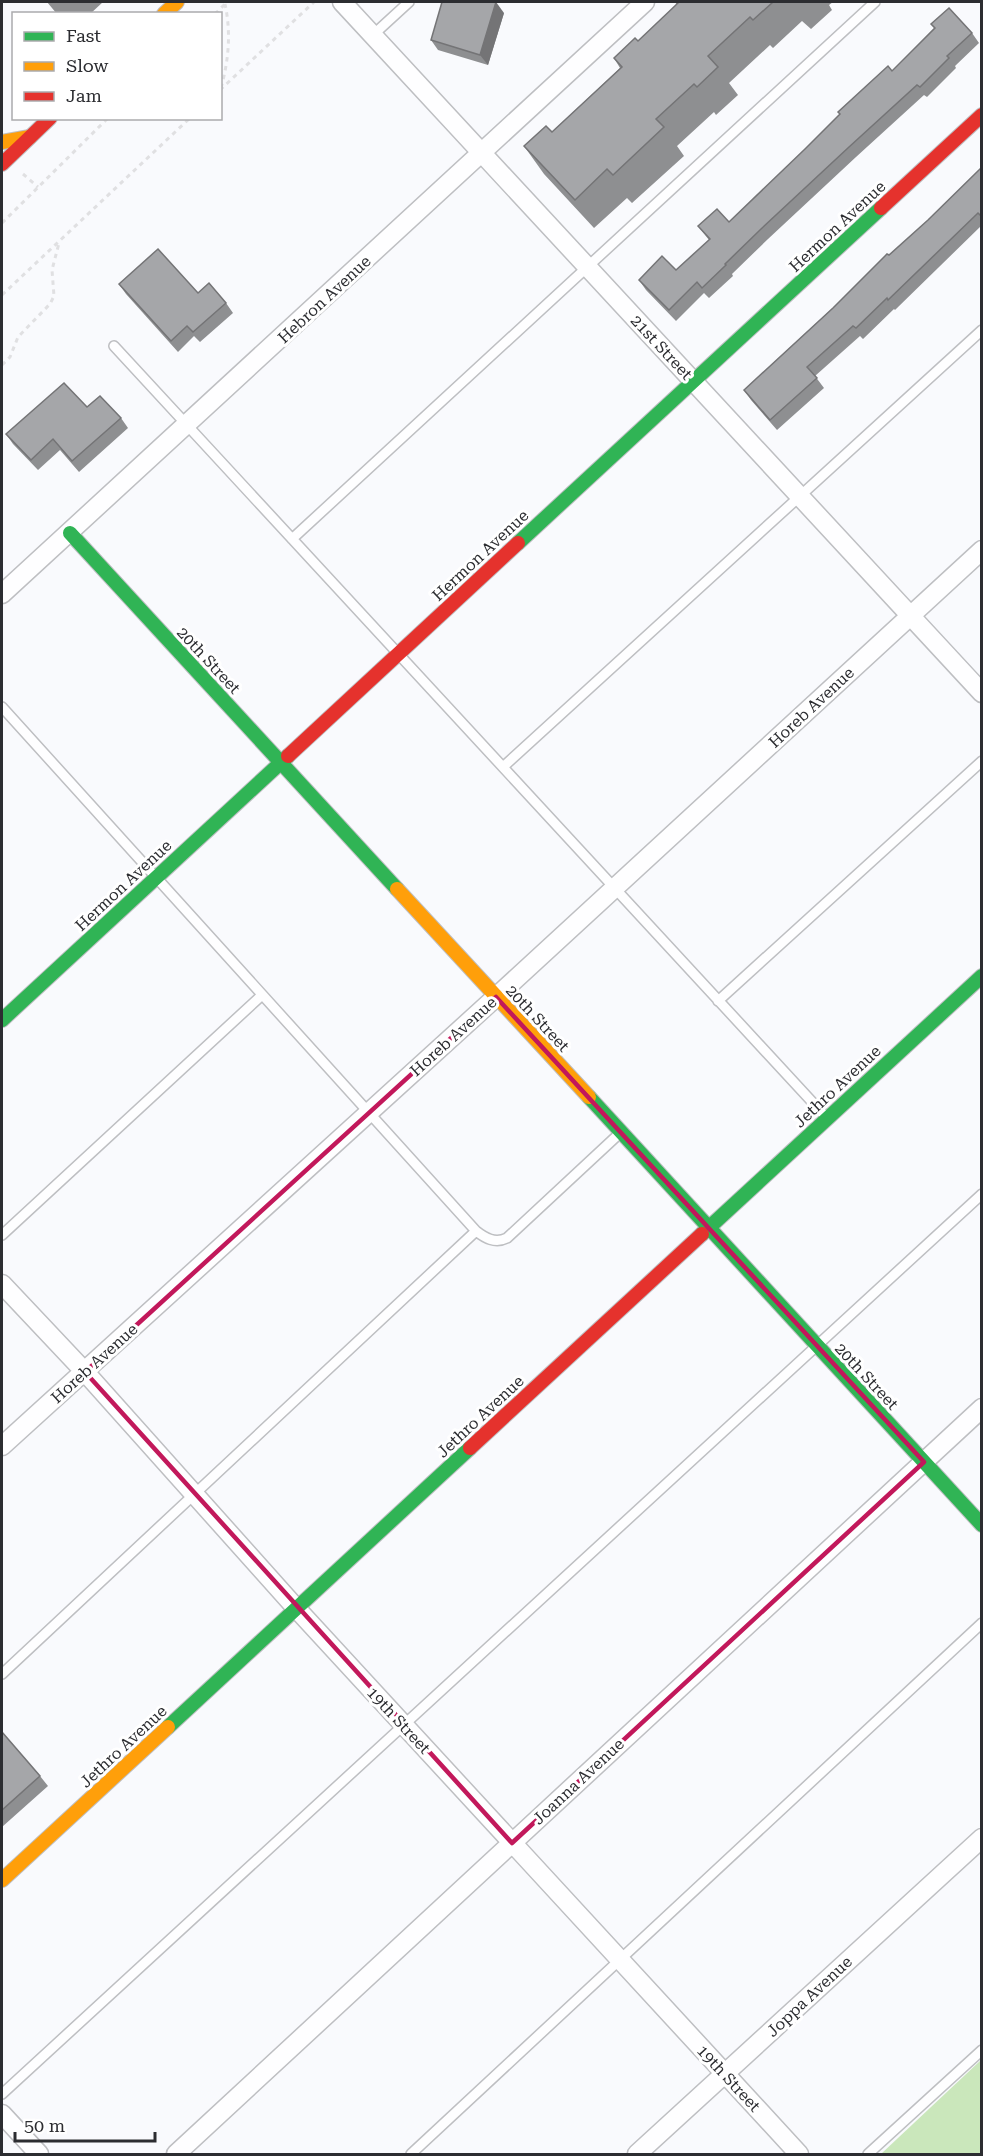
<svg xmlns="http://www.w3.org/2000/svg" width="983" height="2156" font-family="'Roboto Serif',serif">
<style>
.green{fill:#cae7bb}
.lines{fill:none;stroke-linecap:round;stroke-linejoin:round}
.lane-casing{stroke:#bebfc2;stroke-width:12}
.street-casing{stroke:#bebfc2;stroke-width:21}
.fast-casing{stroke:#bebfc2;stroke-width:16}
.slow-casing{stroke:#bebfc2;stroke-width:16}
.jam-casing{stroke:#bebfc2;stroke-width:16}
.path{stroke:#e0e0e2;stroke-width:3;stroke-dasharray:4.5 4.5;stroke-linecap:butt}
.lane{stroke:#fefeff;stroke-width:9}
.street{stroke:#fefeff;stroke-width:18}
.fast{stroke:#30b455;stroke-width:14}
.slow{stroke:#ff9f0a;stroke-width:14}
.jam{stroke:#e5322d;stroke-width:14}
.wall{fill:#8e8f91}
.shaded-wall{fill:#747476}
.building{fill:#a5a6a9;stroke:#747476;stroke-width:1.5}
.marked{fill:none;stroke:#c2185b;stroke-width:4.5;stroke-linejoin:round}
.labels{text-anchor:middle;stroke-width:6;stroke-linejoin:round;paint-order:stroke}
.street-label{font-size:16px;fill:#2c2d31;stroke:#fff}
</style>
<rect width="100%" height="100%" fill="#f9fafd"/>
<path class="green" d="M981,2060V2154H881Z"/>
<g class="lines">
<defs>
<path id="lane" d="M373,35L409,2
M114,346L827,1118
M292,539L875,2
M2,707L476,1231C485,1238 495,1244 507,1238L620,1133
M503,767L982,330
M718,1001L982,761
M2,1235L261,996
M2,1674L476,1231
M2,2094L982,1194
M411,2154L982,1623
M868,2154L982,2050"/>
<path id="street" d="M342,2L982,693
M2,594L645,2
M2,1284L85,1372L296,1608L799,2154
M2,1446L496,997L982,550
M2,2114L39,2154
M176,2154L982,1408
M637,2154L982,1838"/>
<path id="fast" d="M70,533L397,889
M518,543L881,208
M2,1020L288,756
M589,1097L982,1525
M702,1234L982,976
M168,1727L470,1448"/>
<path id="slow" d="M164,14L177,2
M2,142L30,137
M397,889L589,1097
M2,1880L168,1727"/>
<path id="jam" d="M2,164L50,118
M881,208L982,115
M288,756L518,543
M470,1448L702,1234"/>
</defs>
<use href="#lane" class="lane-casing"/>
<use href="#street" class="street-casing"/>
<use href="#fast" class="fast-casing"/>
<use href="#slow" class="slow-casing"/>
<use href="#jam" class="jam-casing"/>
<path class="path" d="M215,14L227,2
M221,88C229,59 231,32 225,4
M220,90L314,2
M23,174L38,187
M2,223L108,118
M2,295L190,118
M2,365L10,357L18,337L50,304L54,296L52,270L59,243"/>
<use href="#lane" class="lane"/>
<use href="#street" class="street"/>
<use href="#fast" class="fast"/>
<use href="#slow" class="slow"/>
<use href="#jam" class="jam"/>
</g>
<path class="wall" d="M47,2H103L90,14H57Z
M675,2H833L829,5L832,10L811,29L802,21L773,48L770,45L729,83L738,95L716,115L714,112L677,146L684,156L632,203L627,198L594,228L544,174L524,146L552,132L620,68L614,58L638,41L677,5Z
M504,13L488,65L438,50L431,40Z
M931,24L972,33L979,43L955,66L956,68L927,97L924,95L856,157L768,239L732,274L733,276L709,298L704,293L676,321L646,290L639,280L676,270L709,240L698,226L729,222L892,71L934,28Z
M981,168V226L895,310L894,309L863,339L860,336L815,376L824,388L777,430L751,400L744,390L928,220Z
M119,284L198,293L226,303L233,313L200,342L194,336L178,352L126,294Z
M87,407L121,418L128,428L79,472L60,450L38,470L13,444L6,434Z
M2,1732L40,1776L48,1786L2,1827Z"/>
<path class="shaded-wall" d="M496,2L504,13L488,65L480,55Z"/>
<path class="building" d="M442,2H496L480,55L431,40Z
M676,2H773L753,20L750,17L708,56L718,67L697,87L694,84L656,119L664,127L613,175L607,169L575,200L524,146L546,126L552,132L622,67L614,58L635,38L638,41L678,3Z
M949,8L972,33L947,56L949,58L920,87L917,85L849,147L761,229L725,264L726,265L702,288L697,282L669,310L639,280L662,256L676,270L710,239L698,226L717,209L729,222L805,149L840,114L838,112L888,66L892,71L935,28L931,24Z
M981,168V213L980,215L978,213L888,300L887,298L856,328L853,326L807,367L817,378L770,420L744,390L833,308L887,254L889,255L928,220Z
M158,249L198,293L209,283L226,303L193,332L187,326L171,341L119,284Z
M64,383L87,407L100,396L121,418L72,461L53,439L31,460L6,434Z
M2,1732L40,1776L2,1810Z"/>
<path class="marked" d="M496,997L924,1462L512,1843L85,1372Z"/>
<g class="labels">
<g class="street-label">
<text transform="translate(837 226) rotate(-43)" y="6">Hermon Avenue</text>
<text transform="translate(324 299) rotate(-43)" y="6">Hebron Avenue</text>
<text transform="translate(662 347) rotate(47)" y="6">21st Street</text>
<text transform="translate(480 555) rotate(-43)" y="6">Hermon Avenue</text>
<text transform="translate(209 660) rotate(47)" y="6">20th Street</text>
<text transform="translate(811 707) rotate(-43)" y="6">Horeb Avenue</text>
<text transform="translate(123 885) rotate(-43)" y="6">Hermon Avenue</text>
<text transform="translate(538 1018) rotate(47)" y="6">20th Street</text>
<text transform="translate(453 1036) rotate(-42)" y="6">Horeb Avenue</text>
<text transform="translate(837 1086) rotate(-43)" y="6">Jethro Avenue</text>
<text transform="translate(94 1363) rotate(-42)" y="6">Horeb Avenue</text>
<text transform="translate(867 1376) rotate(47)" y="6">20th Street</text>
<text transform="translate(480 1416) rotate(-43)" y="6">Jethro Avenue</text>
<text transform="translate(399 1720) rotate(47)" y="6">19th Street</text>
<text transform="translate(123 1746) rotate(-43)" y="6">Jethro Avenue</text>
<text transform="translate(578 1781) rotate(-43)" y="6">Joanna Avenue</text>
<text transform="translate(809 1996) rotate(-43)" y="6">Joppa Avenue</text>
<text transform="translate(729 2078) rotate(47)" y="6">19th Street</text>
</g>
</g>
<rect width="983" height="2156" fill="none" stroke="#2c2d31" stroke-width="6"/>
<rect x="12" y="12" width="210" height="108" fill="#ffffff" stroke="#ababad" stroke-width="1.5"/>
<rect x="24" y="32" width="30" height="9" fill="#30b455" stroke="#ababad" stroke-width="1.5"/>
<text x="66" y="42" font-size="18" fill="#2c2d31">Fast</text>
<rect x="24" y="62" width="30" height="9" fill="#ff9f0a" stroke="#ababad" stroke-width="1.5"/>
<text x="66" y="72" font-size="18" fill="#2c2d31">Slow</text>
<rect x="24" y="92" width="30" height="9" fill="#e5322d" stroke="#ababad" stroke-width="1.5"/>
<text x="66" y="102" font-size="18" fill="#2c2d31">Jam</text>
<path d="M15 2132v9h140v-9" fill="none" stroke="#2c2d31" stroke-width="3"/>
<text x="24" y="2132" font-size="18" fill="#2c2d31" stroke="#ffffff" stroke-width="4.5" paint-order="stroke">50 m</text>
</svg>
